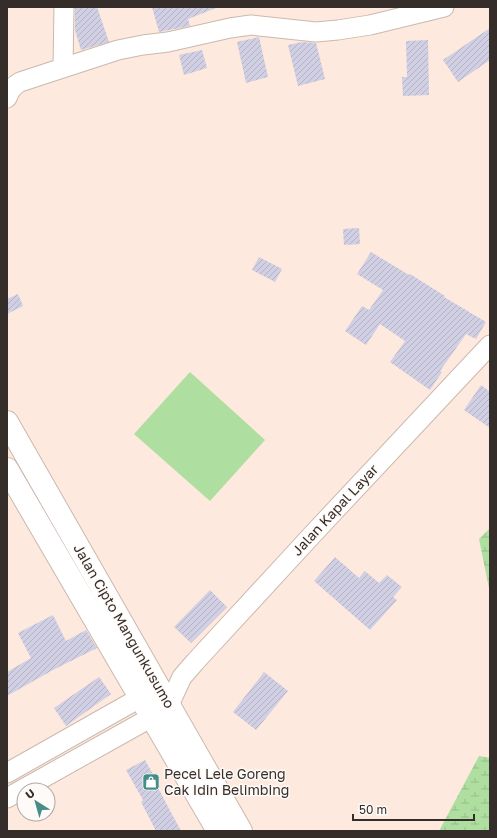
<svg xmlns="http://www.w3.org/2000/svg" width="497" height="838" font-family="'Golos Text',sans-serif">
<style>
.wetland{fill:url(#wetland-marsh)}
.green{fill:#aedea0}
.building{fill:url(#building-hatch)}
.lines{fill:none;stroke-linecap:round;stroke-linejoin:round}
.street-casing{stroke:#ccb8ad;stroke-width:21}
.secondary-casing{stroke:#ccb8ad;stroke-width:24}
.street{stroke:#fff;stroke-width:19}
.secondary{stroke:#fff;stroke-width:22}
.labels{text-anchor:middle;stroke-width:3;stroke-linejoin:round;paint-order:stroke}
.street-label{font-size:14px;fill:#352d29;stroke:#fefaf7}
.poi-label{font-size:14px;fill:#352d29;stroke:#fefaf7;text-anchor:start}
</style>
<defs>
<pattern id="wetland-marsh" width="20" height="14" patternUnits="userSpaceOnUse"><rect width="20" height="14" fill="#aedea0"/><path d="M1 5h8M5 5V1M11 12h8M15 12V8" fill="none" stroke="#96bf8a"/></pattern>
<pattern id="building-hatch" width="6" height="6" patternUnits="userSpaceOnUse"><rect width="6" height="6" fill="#d1cfe3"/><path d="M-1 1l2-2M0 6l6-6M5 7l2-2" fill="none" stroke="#b4b2c3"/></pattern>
</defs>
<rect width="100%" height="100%" fill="#fde9dd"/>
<path class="wetland" d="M490,528V593L479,539Z
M479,756L490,758V831H439Z"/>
<path class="green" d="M190,372L265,440L210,501L134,434Z"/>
<path class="building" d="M75,7H97L109,42L81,50L75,30Z
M152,7H216V8L188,19L190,26L159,32Z
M490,28V60L458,82L443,60Z
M259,37L268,77L246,83L237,42Z
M428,40L429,95L403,96L402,77H407L406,41Z
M302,42L316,43L325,79L298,86L288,45Z
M202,50L207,68L184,75L179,55Z
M359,228L360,244L344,245L343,229Z
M371,252L409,275L410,274L445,296L444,297L486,322L476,339L466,334L440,371L442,372L430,390L390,362L405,341L380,324L366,345L345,331L362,306L369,310L383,290L357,274Z
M259,257L282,269L275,282L252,270Z
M18,294L23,306L7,314V299Z
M481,385L490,392V428L464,410Z
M335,557L359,578L365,571L379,583L387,575L402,587L393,597L397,600L370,630L314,581Z
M210,590L227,607L191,643L174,627Z
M53,615L66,641L86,630L97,648L53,670L7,696V672L31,658L18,633Z
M264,672L288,691L256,730L233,712Z
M99,677L111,694L66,726L54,708Z
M145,760L160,787L158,788L181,831H156L141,802L143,800L126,770Z"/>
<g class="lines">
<defs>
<path id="street" d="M63,68L64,7
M7,98C10,90 13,86 20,82L118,50L143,45L168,42L230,28L251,25L316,32L338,30L370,25L444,7
M7,773L152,691
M7,798L152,717L169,705L182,677L195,662L312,535L490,345"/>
<path id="secondary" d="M7,422L241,831
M7,469L218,831"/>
</defs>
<use href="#street" class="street-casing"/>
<use href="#secondary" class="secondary-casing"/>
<use href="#street" class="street"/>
<use href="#secondary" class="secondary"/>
</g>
<defs>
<symbol id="shop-square" viewBox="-11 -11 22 22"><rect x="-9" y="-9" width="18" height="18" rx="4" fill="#468d89" stroke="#fefaf7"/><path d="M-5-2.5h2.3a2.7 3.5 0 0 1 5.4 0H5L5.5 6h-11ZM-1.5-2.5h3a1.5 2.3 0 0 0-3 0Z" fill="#fff"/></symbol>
</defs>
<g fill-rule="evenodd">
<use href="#shop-square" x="141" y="772" width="20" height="20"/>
</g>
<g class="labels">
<g class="street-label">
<text transform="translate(335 510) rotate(-47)" y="5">Jalan Kapal Layar</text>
<text transform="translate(124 626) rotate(60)" y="5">Jalan Cipto Mangunkusumo</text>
</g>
<g class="poi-label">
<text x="164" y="779">Pecel Lele Goreng<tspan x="164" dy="16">Cak Idin Belimbing</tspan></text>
</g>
</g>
<rect width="497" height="838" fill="none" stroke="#352d29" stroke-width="16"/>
<g transform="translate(36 802) rotate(323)"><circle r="19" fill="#fefaf7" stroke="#aea8a5"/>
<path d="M0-3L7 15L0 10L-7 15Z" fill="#468d89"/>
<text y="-6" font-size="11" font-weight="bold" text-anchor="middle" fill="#352d29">U</text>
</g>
<path d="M353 814v6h121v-6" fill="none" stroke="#352d29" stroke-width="2"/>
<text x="359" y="814" font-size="12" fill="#352d29" stroke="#fefaf7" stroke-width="3" paint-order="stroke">50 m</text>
</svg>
